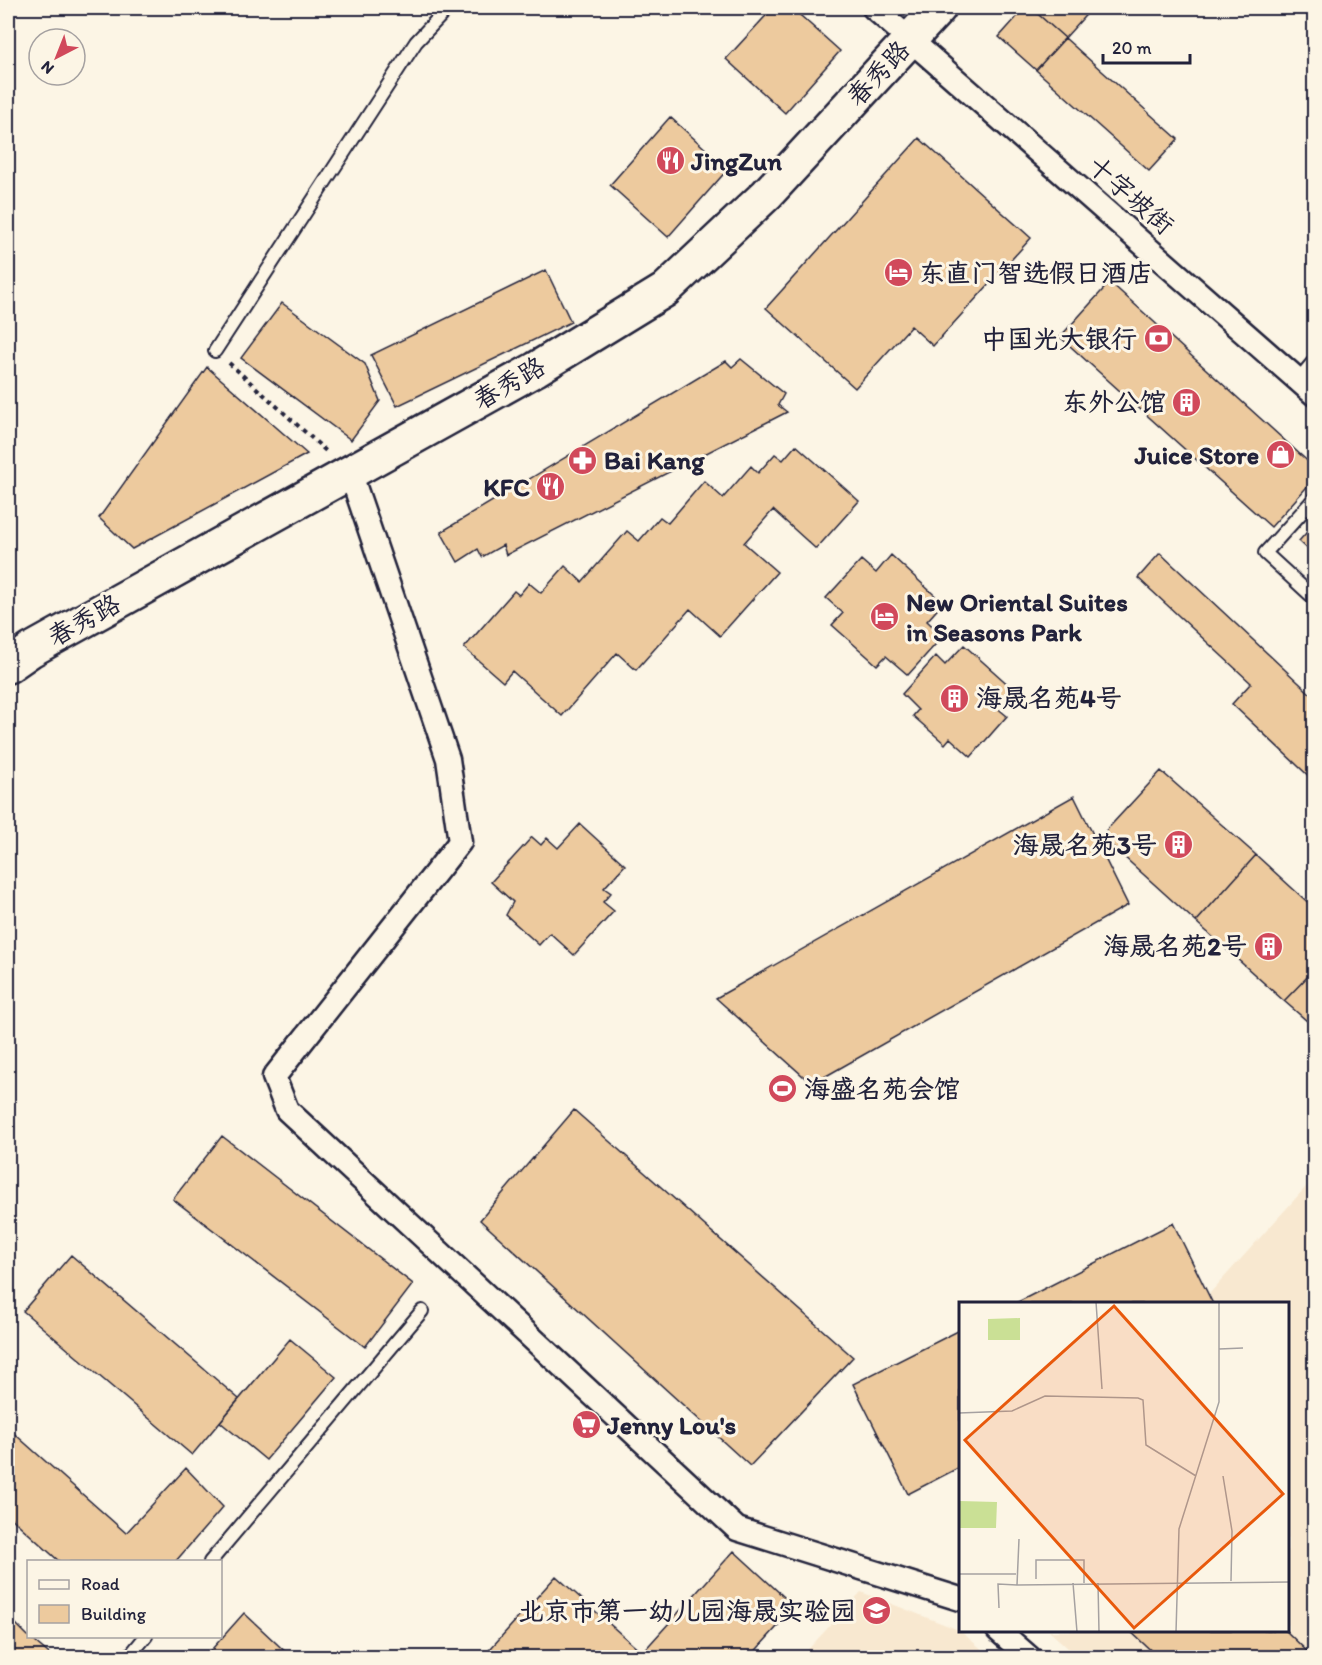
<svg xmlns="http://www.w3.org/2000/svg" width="1322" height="1665" font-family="Itim,'LXGW WenKai TC',sans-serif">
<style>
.built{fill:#f8e8d0}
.building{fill:#edca9e;stroke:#22223b;stroke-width:1.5}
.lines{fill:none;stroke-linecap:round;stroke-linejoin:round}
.lane-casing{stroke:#22223b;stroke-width:16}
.street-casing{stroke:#22223b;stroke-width:27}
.secondary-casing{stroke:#22223b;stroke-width:38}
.path{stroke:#22223b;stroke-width:4;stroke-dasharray:4.5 4.5;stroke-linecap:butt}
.lane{stroke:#fcf5e5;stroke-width:12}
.street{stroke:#fcf5e5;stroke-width:22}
.secondary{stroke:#fcf5e5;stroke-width:33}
.labels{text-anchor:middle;stroke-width:6;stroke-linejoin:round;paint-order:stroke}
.street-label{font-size:26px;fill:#22223b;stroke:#fcf5e5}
.poi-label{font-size:26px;font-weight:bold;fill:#22223b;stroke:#fcf5e5;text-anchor:start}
.inset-road{fill:none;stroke:#a5a1a1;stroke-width:1.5}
.view{fill:#e8590c;fill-opacity:0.15;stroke:#e8590c;stroke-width:3}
.inset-edge{fill:none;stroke:#22223b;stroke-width:3}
</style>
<rect width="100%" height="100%" fill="#fcf5e5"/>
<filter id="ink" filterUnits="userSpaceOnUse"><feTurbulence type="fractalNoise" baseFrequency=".0167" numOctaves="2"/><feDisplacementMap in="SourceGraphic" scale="12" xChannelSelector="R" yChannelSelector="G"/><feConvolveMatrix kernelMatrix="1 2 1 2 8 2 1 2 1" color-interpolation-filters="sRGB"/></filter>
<g filter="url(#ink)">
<path class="built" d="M1314,1178V1657H1078L1049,1631L1288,1630V1304L1201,1303Z
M861,1592L959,1630L991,1657H801Z"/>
<path class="building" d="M773,8H792L840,51L785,113L726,59Z
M1025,8H1031L1065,38L1036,70L999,37Z
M1031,8H1092L1065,38Z
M1065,38L1178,139L1149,171L1036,70Z
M670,117L728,169L668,237L610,185Z
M919,138L1031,238L933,346L911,326L855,388L766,308Z
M546,270L571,322L397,406L371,355Z
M1110,282L1314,467V479L1271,527L1060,337Z
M282,303L365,364L380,401L351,440L241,358Z
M741,359L784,394L778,405L787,412L506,555L503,545L482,557L478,549L458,562L441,532L726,361L732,367Z
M207,367L307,454L132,549L99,518Z
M796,445L859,501L816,549L773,510L744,543L777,572L720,636L690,609L636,670L617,653L562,716L512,671L503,682L464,648L514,591L519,595L529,583L541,593L565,566L582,582L627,531L639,541L660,517L668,523L704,481L723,498L751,466L758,473L775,454L783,460Z
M1314,524V555L1299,541Z
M1160,553L1314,697V781L1232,704L1251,683L1138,578Z
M891,555L943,603L927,621L943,636L908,675L886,656L877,665L832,625L843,613L826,598L861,560L876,573Z
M964,645L1012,688L996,707L1007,716L971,757L950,738L945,744L913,716L918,710L902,694L936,656L945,665Z
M1161,771L1256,855L1196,922L1101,836Z
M1074,796L1128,905L812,1084L716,998Z
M580,824L625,865L604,888L611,893L603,902L614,911L574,955L550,933L539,945L506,915L513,902L491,882L532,837L541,845L547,838L558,848Z
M1256,855L1314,908V970L1284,1001L1196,922Z
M1314,970V1027L1284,1001Z
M574,1110L853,1357L750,1466L480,1220Z
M222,1136L413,1284L365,1347L173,1199Z
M1173,1223L1213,1304H1014Z
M71,1255L239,1399L192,1455L23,1311Z
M960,1330V1467L908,1494L853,1384Z
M290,1339L336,1377L266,1460L220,1422Z
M8,1428L126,1533L186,1468L223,1507L175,1562H60L8,1515Z
M734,1551L795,1607L749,1658H482L556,1576L642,1653Z
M244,1613L292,1658H204Z
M8,1616L28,1636L54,1658H8Z
M1129,1630H1285L1314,1658H1159Z"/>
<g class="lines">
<defs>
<path id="lane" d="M215,351L416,42L448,8
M1298,380L1314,361
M1314,499L1265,553L1314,598
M210,1562L422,1311
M128,1658L146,1636"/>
<path id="street" d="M874,8L1314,394
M350,472L448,759L460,842L274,1077L287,1110L737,1529L960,1599
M998,1630L1030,1658"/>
<path id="secondary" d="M8,666L31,650L536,369L665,290L767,194L939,8"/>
</defs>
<use href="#lane" class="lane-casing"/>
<use href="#street" class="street-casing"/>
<use href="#secondary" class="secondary-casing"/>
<path class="path" d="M229,363L326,451"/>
<use href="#lane" class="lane"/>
<use href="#street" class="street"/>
<use href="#secondary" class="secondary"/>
</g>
</g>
<defs>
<symbol id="restaurant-disc" viewBox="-11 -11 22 22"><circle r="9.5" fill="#d1495b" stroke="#fcf5e5"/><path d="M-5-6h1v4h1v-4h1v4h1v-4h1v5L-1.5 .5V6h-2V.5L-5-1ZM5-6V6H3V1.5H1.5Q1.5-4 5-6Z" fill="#fff"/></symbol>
<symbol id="hotel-disc" viewBox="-11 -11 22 22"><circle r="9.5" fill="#d1495b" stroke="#fcf5e5"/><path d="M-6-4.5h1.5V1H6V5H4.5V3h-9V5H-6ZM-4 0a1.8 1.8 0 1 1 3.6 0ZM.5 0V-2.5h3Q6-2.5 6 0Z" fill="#fff"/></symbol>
<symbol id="bank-disc" viewBox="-11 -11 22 22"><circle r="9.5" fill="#d1495b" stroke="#fcf5e5"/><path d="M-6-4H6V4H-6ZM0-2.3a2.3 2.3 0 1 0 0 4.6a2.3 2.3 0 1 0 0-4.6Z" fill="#fff"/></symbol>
<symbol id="building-disc" viewBox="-11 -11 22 22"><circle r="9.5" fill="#d1495b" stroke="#fcf5e5"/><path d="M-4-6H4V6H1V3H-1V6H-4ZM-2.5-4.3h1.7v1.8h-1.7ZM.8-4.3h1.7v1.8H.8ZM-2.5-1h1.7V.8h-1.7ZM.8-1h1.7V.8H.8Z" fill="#fff"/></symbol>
<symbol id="shop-disc" viewBox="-11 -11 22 22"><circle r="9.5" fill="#d1495b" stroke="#fcf5e5"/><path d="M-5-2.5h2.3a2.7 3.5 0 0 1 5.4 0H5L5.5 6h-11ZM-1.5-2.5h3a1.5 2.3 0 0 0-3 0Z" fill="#fff"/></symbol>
<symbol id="pharmacy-disc" viewBox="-11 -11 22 22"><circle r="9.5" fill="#d1495b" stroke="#fcf5e5"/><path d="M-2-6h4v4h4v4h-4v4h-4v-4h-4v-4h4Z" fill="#fff"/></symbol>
<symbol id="stadium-disc" viewBox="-11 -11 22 22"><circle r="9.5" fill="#d1495b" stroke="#fcf5e5"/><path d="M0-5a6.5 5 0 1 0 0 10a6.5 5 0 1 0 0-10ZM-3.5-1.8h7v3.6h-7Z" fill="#fff"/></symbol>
<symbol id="supermarket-disc" viewBox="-11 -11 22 22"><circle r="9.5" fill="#d1495b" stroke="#fcf5e5"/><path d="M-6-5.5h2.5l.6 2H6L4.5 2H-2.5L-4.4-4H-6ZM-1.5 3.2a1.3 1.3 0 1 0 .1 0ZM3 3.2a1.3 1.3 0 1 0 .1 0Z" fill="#fff"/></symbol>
<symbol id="school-disc" viewBox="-11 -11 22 22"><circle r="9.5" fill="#d1495b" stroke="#fcf5e5"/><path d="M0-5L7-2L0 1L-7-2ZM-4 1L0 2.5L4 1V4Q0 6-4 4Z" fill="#fff"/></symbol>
</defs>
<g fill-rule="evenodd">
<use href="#restaurant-disc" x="654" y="144" width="33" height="33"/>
<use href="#hotel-disc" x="882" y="256" width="33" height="33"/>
<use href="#bank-disc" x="1142" y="322" width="33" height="33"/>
<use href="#building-disc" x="1170" y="386" width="33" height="33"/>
<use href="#shop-disc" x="1264" y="438" width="33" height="33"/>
<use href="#pharmacy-disc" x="566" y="444" width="33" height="33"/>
<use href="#restaurant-disc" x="534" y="470" width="33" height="33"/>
<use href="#hotel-disc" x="868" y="600" width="33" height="33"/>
<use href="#building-disc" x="938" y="682" width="33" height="33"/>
<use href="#building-disc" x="1162" y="828" width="33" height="33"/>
<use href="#building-disc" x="1252" y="930" width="33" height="33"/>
<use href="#stadium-disc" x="766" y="1072" width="33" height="33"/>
<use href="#supermarket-disc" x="570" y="1408" width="33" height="33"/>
<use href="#school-disc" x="860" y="1594" width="33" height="33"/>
</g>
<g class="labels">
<g class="street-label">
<text transform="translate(878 73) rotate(-47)" y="9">春秀路</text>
<text transform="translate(1131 195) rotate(41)" y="9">十字坡街</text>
<text transform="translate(509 383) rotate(-30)" y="9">春秀路</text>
<text transform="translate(84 620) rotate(-29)" y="9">春秀路</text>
</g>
<g class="poi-label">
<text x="691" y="170">JingZun</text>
<text x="919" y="282">东直门智选假日酒店</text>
<text x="1137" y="348" text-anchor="end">中国光大银行</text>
<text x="1166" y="411" text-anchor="end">东外公馆</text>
<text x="1259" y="464" text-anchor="end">Juice Store</text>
<text x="604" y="469">Bai Kang</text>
<text x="530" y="496" text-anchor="end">KFC</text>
<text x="906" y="611">New Oriental Suites<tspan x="906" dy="30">in Seasons Park</tspan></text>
<text x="976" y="707">海晟名苑4号</text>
<text x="1157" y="854" text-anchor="end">海晟名苑3号</text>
<text x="1247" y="955" text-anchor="end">海晟名苑2号</text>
<text x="804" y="1098">海盛名苑会馆</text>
<text x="607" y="1434">Jenny Lou's</text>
<text x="856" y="1620" text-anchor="end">北京市第一幼儿园海晟实验园</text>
</g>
</g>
<g transform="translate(959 1302)">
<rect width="330" height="330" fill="#fcf5e5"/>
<path d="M61,16V38H29V17ZM0,199L38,200L37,226H0Z" fill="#cae095"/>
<path class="inset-road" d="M137,0L143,87M260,47L284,46M0,111L53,109L86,94L179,96L184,98L187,143L237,174M264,174L273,229L272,279M60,237L58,283L330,280M0,272H57M77,277V258H125V281M114,281L118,330M139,281L140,330M40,306L39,282L58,283M217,330L220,227L260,100V0"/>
<path class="view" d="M155,4L324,192L175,326L6,138Z"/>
<rect width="330" height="330" class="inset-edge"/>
</g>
<rect width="1322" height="1665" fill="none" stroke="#fcf5e5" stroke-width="30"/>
<rect x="15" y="15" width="1292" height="1635" fill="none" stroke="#22223b" stroke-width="2" filter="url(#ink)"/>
<rect x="27" y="1560" width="195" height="78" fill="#fcf5e5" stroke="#a5a1a1" stroke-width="1.5"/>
<rect x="39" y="1580" width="30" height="9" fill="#fcf5e5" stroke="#a5a1a1" stroke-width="1.5"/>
<text x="81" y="1590" font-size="18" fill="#22223b">Road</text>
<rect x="39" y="1605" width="30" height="18" fill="#edca9e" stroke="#a5a1a1" stroke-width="1.5"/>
<text x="81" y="1620" font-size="18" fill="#22223b">Building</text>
<g transform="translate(57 57) rotate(222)"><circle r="28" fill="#fcf5e5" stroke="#a5a1a1" stroke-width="1.5"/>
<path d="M0-4.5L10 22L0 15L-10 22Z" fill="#d1495b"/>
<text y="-9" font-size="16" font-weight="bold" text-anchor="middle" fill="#22223b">N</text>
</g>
<path d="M1103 54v9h87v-9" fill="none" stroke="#22223b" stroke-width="3"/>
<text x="1112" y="54" font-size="18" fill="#22223b" stroke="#fcf5e5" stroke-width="4.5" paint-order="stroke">20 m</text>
</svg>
